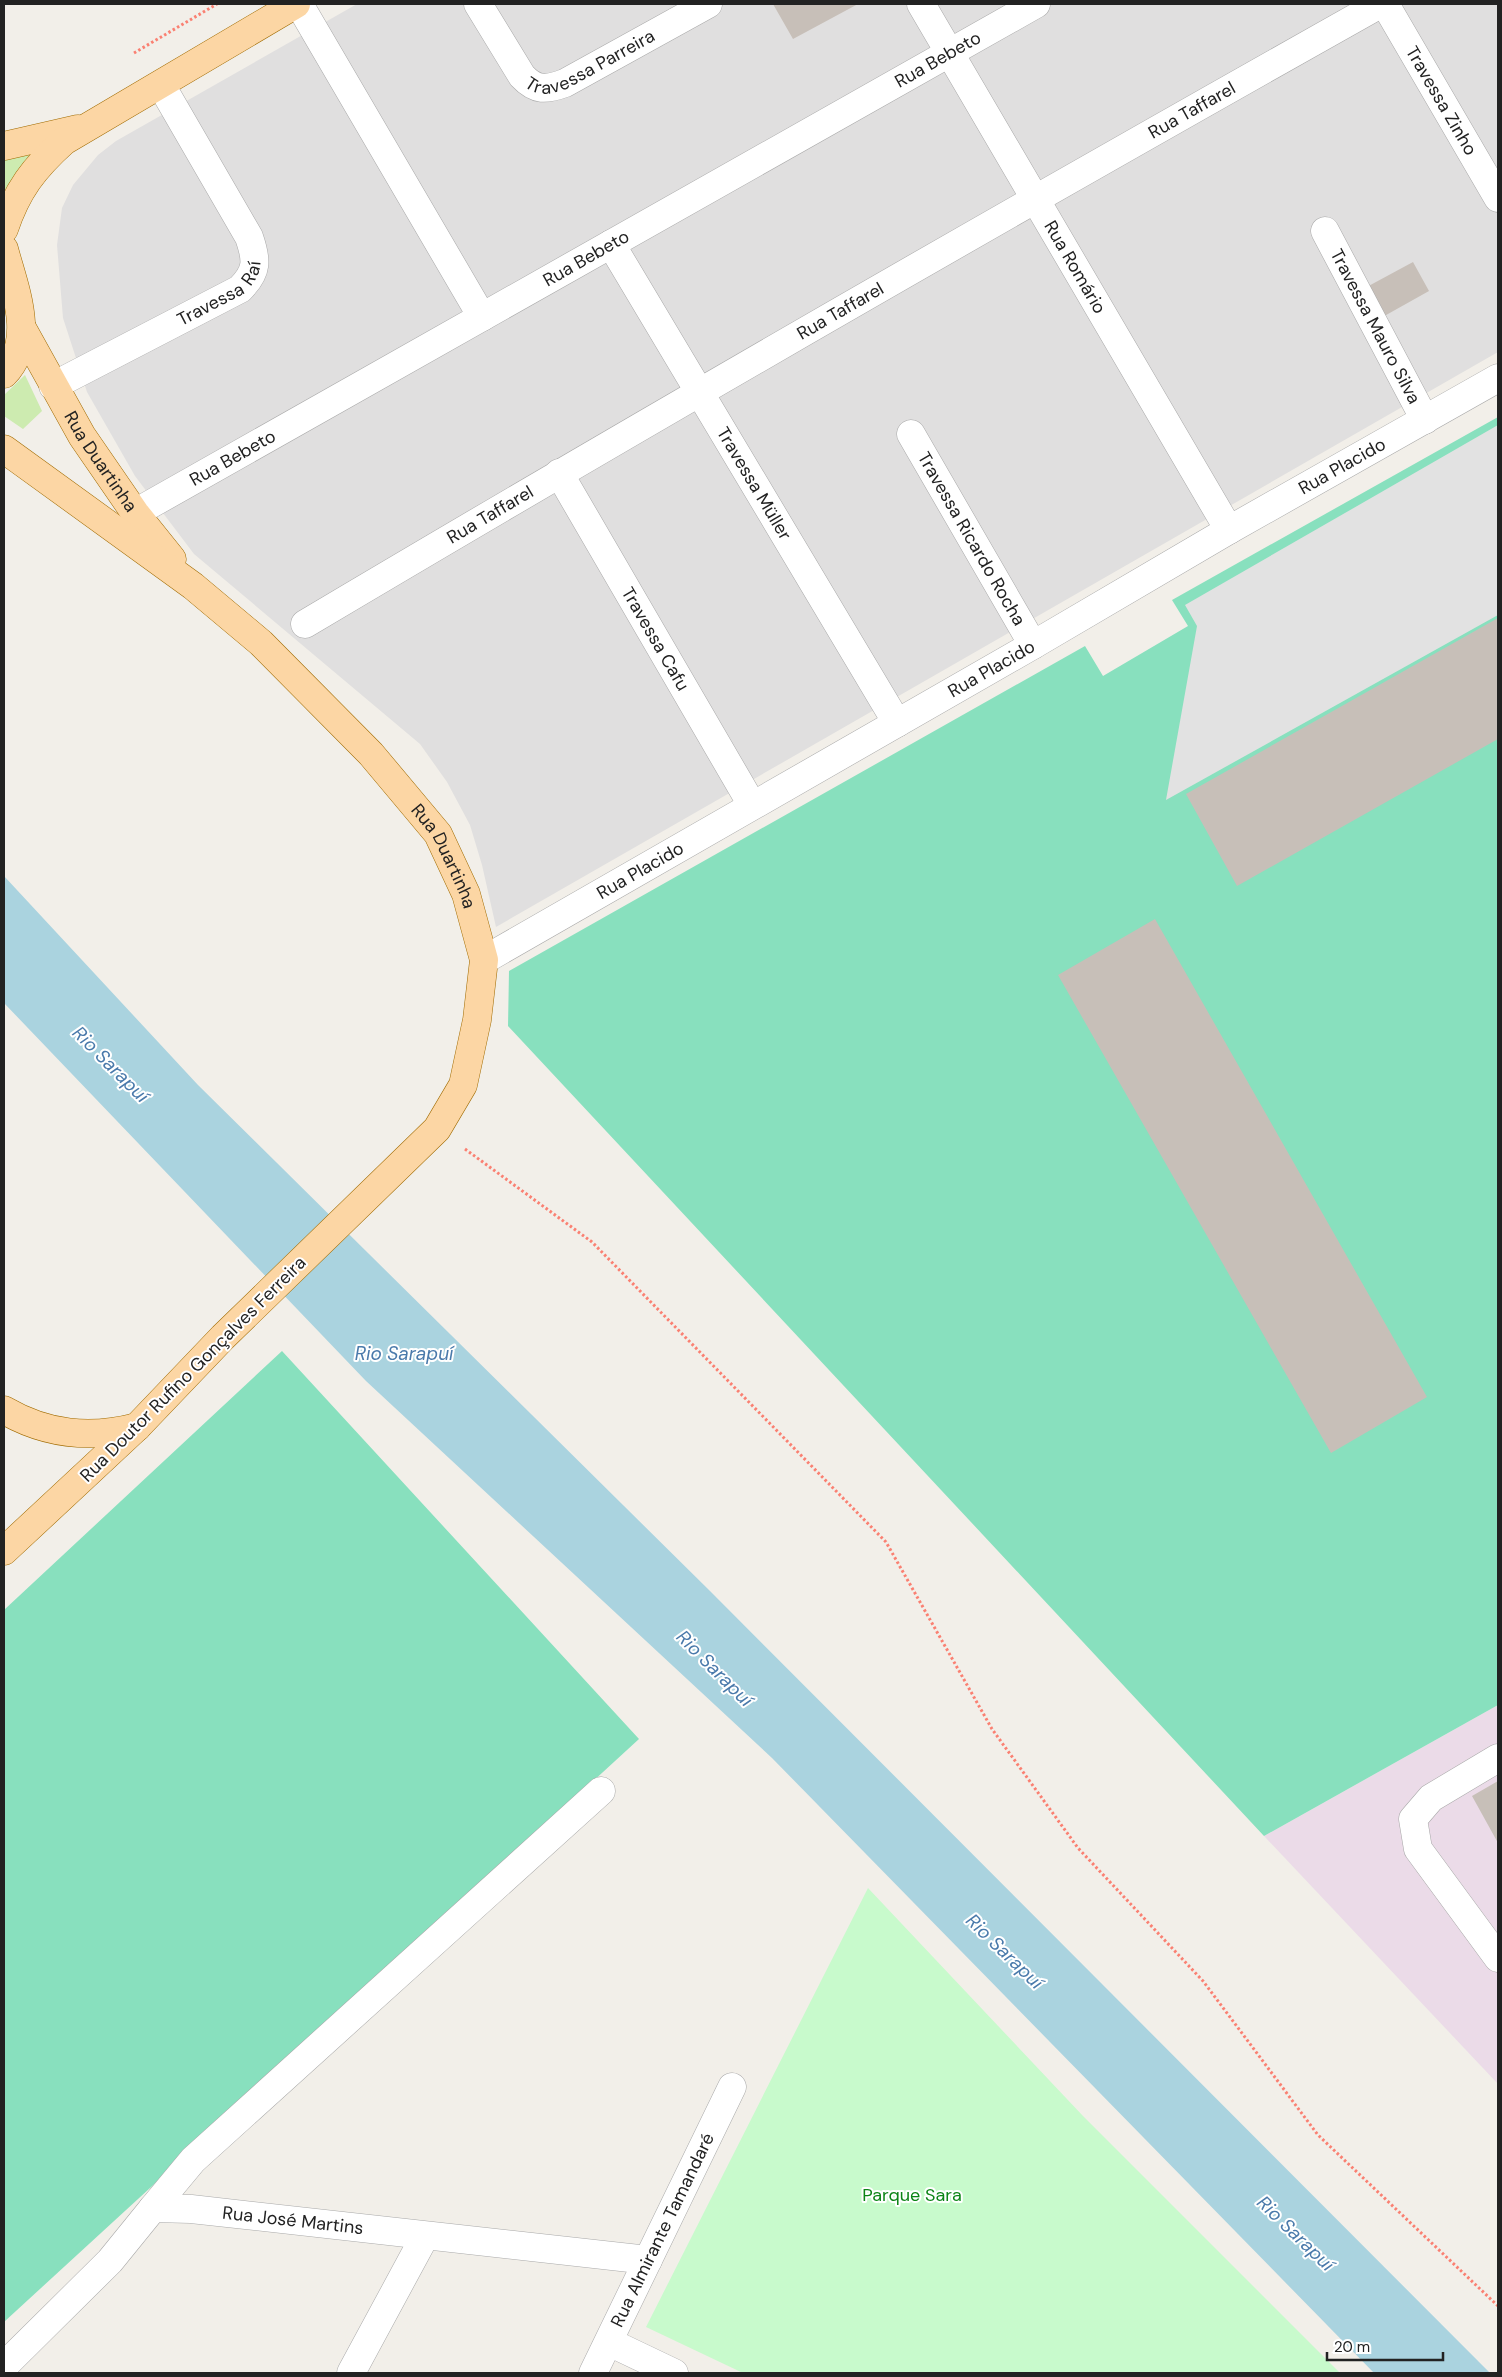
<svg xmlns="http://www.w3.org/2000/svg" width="1502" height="2377" font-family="'DM Sans',sans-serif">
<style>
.residential{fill:#e0dfdf}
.industrial{fill:#ebdbe8}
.grass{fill:#cdebb0}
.park{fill:#c8facc}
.pitch{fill:#88e0be}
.parking{fill:#e2e2e2}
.water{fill:#aad3df}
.building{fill:#c7bfb8}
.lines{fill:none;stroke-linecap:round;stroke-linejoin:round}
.minor-casing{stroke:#a9a9a9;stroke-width:29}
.major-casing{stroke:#a06b00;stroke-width:29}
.path{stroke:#fa8072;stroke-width:3;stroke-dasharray:2.5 2.5;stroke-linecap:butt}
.minor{stroke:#fff;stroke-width:28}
.major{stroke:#fcd6a4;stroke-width:28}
.labels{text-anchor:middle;stroke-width:4;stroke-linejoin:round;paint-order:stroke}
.street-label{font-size:18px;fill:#222;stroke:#fff}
.park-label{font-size:18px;fill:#0c8416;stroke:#fff}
.water-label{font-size:19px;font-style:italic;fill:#4a7aab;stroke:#fff}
</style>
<rect width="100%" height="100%" fill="#f2efe9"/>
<path class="residential" d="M357,4H1498V352L496,927L482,865L470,825L447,782L420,744L194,554L135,476L87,392L63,318L57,245L62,208L73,185L98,155L116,141Z"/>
<path class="industrial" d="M1498,1705V2084L1264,1836Z"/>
<path class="grass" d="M32,151L10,193L4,188V159Z
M25,375L42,411L23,429L4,416V395Z"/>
<path class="park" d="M868,1888L1083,2116L1340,2373H743L646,2327Z"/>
<path class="pitch" d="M1498,417V1705L1264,1836L508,1026L509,971L1085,646L1103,676L1188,626L1172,600Z
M282,1351L639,1739L4,2322V1610Z"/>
<path class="parking" d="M1498,425V615L1166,800L1197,626L1185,605Z"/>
<path class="water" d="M4,876L198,1085L710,1591L1490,2373H1374L772,1758L366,1381L4,1003Z"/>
<path class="building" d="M773,4H858L793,39Z
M1413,262L1429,291L1379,319L1363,289Z
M1498,618V739L1237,886L1186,794Z
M1155,919L1427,1397L1331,1453L1058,975Z
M1498,1781V1843L1472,1796Z"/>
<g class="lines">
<defs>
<g id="minor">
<path d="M299,4L482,317"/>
<path id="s1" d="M478,4L522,76C536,91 546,90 565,83L708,4"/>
<path id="s2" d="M921,4L1229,530"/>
<path id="s3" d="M1385,4L1498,198"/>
<path id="s4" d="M1325,231L1425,420"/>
<path id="s5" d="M611,244L897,723"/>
<path id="s6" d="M53,386L240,289C258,271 257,260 249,237L161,85"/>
<path id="s7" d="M911,434L1033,645"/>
<path id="s8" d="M559,473L752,805"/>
<path id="s9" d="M135,513L1036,4"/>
<path id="s10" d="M305,624C660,413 1019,207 1380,4"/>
<path id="s11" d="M484,960L1033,645L1229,530L1498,378"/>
<path d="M1498,1758L1431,1798L1413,1819L1418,1849L1498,1958"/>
<path d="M153,2208L193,2160L601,1791"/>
<path d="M609,2342L674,2373"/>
<path id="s12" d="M4,2366L110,2261L153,2208L191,2209L648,2260"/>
<path d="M351,2373L425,2236"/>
<path id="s13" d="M593,2373L732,2087"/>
</g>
<g id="major">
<path d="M4,146L78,129"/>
<path d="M4,229C17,190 34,168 64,141L296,4"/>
<path d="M4,249C14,287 37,340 4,374"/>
<path id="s14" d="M22,328L82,436L135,513L172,559"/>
<path id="s15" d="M4,449L193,586L261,643L371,754L438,834L466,894L484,960L477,1020L463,1085L437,1129L223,1337L137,1427L4,1551"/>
<path d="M4,1410C47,1435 90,1439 137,1427"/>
</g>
</defs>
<use href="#minor" class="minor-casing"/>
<use href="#major" class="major-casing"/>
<path class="path" d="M134,53L217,4
M465,1149L592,1242L886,1542L992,1729L1078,1848L1203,1981L1318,2135L1498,2306"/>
<use href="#minor" class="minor"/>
<use href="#major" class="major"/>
</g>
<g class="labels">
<g class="street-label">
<text dy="6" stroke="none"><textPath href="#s1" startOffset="162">Travessa Parreira</textPath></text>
<text dy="6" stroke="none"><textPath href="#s9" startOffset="922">Rua Bebeto</textPath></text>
<text dy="6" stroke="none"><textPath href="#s3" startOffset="112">Travessa Zinho</textPath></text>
<text dy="6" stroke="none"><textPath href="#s10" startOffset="1025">Rua Taffarel</textPath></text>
<text dy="6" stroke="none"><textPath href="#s9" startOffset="518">Rua Bebeto</textPath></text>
<text dy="6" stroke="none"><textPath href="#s2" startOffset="305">Rua Romário</textPath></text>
<text dy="6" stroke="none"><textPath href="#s6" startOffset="192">Travessa Raí</textPath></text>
<text dy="6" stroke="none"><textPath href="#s10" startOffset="620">Rua Taffarel</textPath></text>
<text dy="6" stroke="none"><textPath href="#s4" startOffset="108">Travessa Mauro Silva</textPath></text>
<text dy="6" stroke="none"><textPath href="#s9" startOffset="112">Rua Bebeto</textPath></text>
<text dy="6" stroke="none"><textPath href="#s14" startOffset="155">Rua Duartinha</textPath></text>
<text dy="6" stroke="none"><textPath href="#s11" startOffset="990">Rua Placido</textPath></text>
<text dy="6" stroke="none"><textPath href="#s5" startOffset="279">Travessa Müller</textPath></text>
<text dy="6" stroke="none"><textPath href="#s10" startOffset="215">Rua Taffarel</textPath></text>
<text dy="6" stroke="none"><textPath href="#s7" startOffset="121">Travessa Ricardo Rocha</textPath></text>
<text dy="6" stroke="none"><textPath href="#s8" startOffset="192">Travessa Cafu</textPath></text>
<text dy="6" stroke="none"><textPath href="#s11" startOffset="585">Rua Placido</textPath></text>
<text dy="6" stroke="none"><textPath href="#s15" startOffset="605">Rua Duartinha</textPath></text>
<text dy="6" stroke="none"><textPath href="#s11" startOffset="180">Rua Placido</textPath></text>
<text transform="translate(193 1369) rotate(-45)" y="6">Rua Doutor Rufino Gonçalves Ferreira</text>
<text dy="6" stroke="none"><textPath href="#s12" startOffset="358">Rua José Martins</textPath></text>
<text dy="6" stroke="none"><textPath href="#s13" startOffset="159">Rua Almirante Tamandaré</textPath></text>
</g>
<g class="park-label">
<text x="912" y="2201">Parque Sara</text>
</g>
<g class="water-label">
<text transform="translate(111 1064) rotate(45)" y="7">Rio Sarapuí</text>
<text x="404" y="1360">Rio Sarapuí</text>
<text transform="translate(715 1668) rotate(45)" y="7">Rio Sarapuí</text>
<text transform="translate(1005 1951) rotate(44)" y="7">Rio Sarapuí</text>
<text transform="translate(1296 2233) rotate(44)" y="7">Rio Sarapuí</text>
</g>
</g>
<rect width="1502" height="2377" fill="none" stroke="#222222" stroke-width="10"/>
<path d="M1327 2352v8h116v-8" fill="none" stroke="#222222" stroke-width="2.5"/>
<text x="1334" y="2352" font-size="15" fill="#222222" stroke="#ffffff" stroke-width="4" paint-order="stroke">20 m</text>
</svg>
